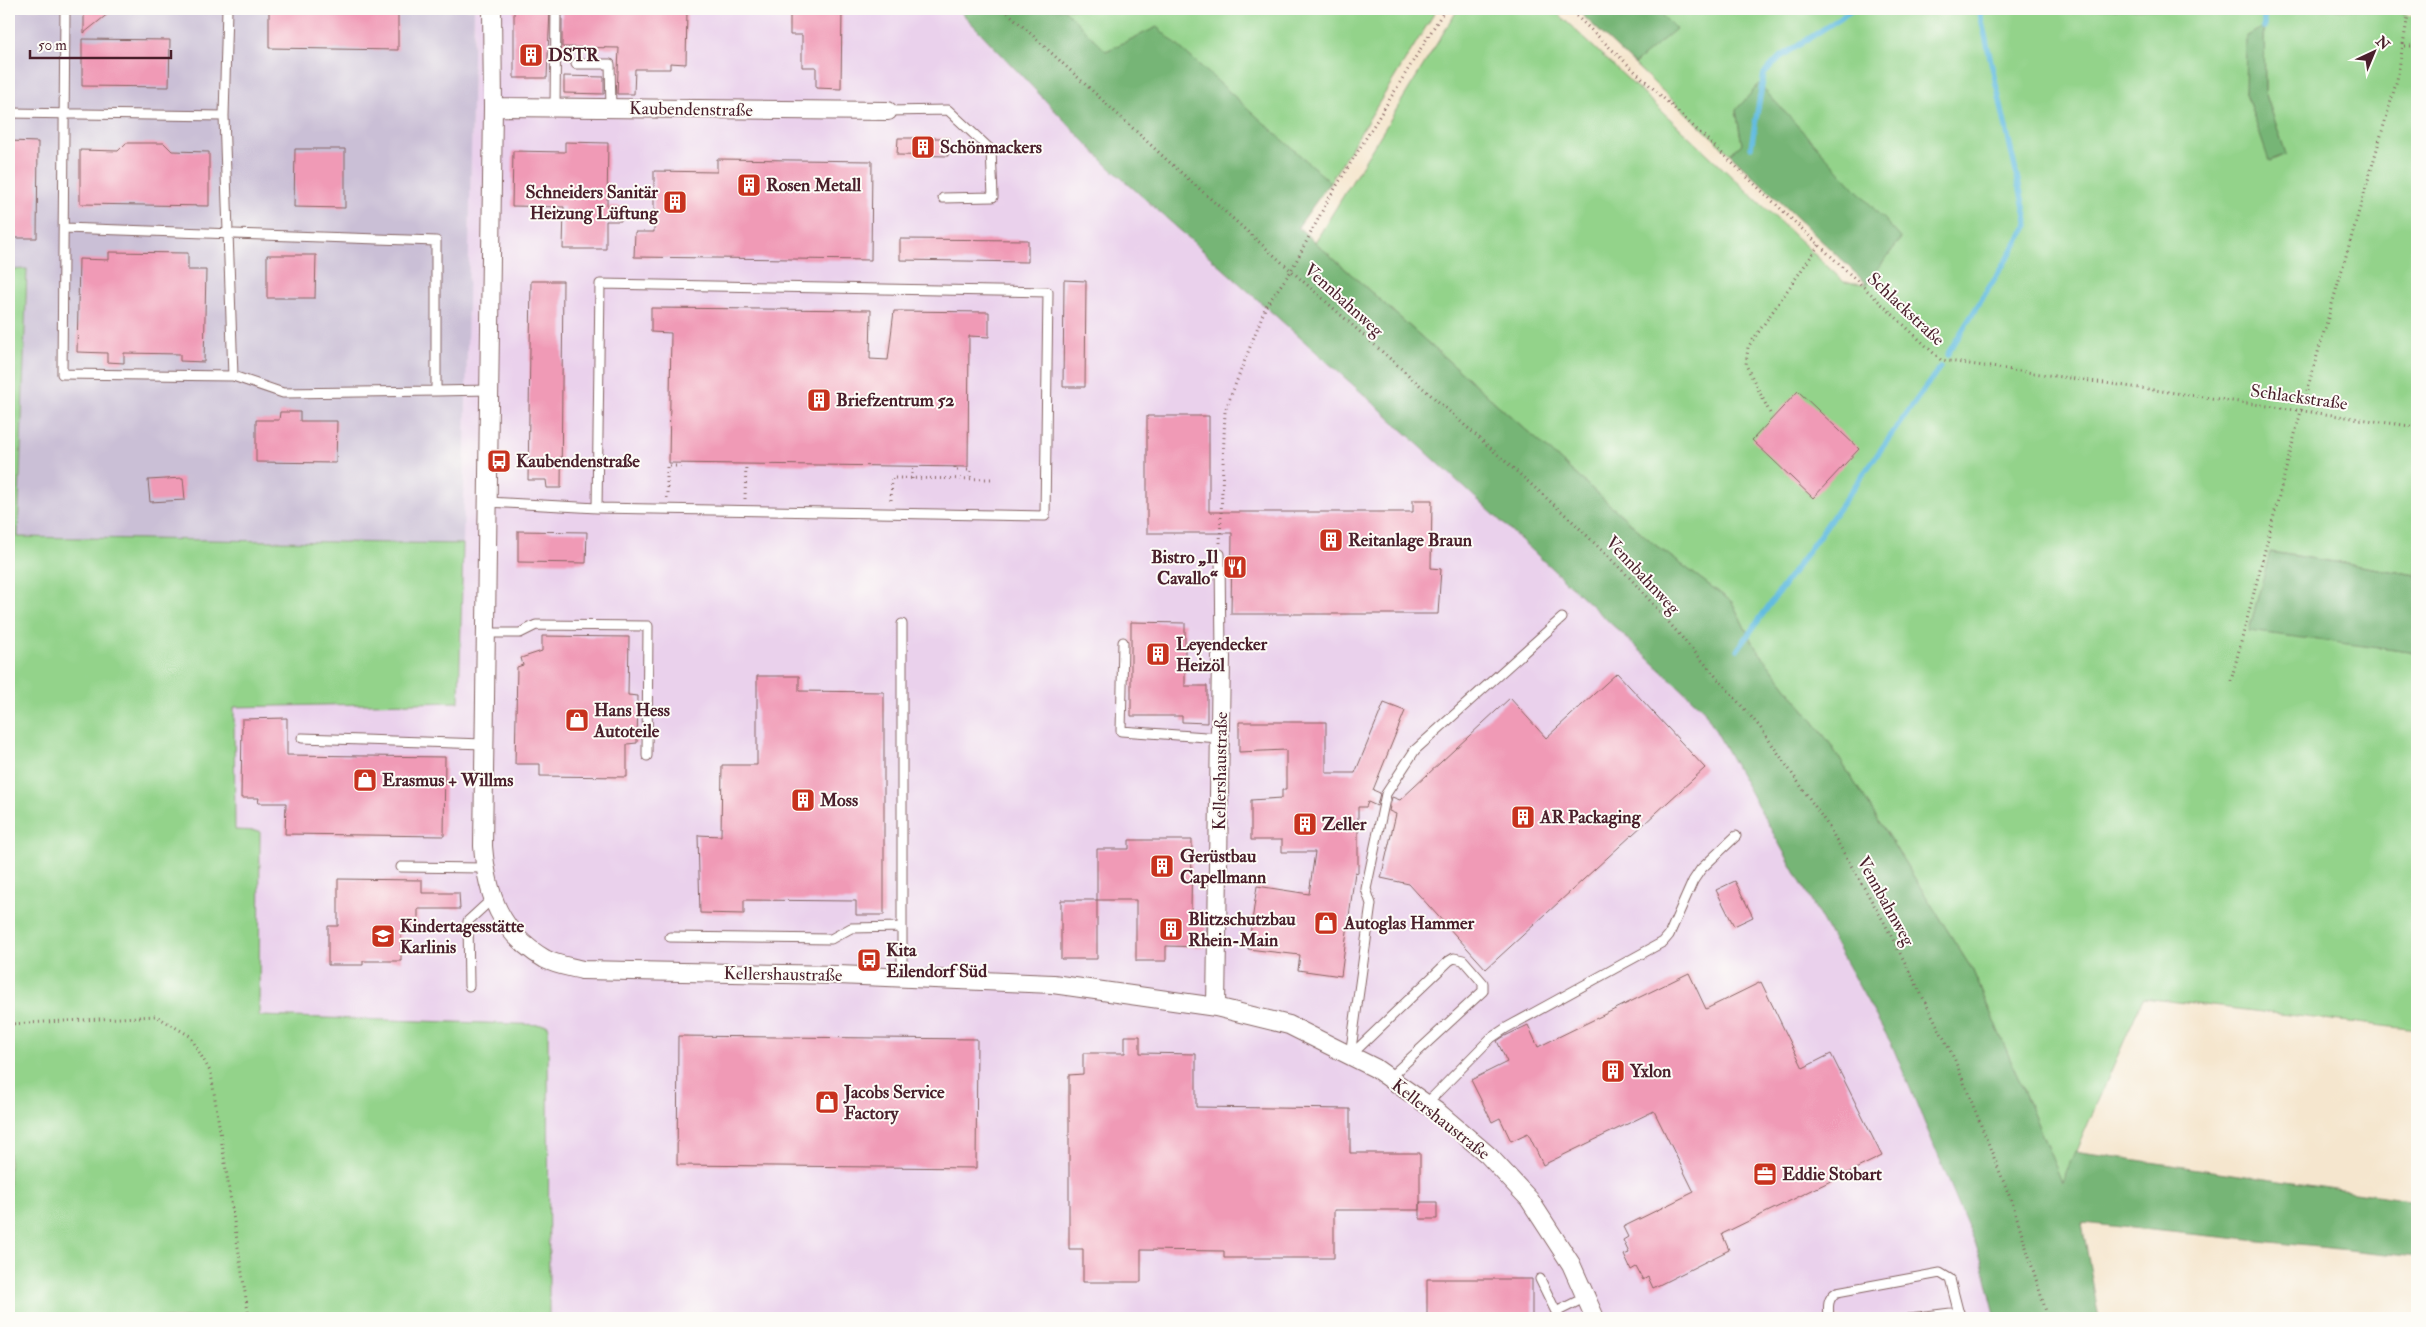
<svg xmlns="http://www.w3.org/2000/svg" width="2426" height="1327" viewBox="0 0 2426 1327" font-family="'IM FELL Double Pica',serif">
  <rect width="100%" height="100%" fill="#fdfcf7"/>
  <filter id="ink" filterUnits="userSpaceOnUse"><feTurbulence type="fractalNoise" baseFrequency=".02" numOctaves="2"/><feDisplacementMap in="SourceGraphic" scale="10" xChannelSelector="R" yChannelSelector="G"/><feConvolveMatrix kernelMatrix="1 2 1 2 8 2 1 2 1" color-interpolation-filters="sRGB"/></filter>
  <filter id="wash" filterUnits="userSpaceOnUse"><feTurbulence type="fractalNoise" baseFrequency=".0096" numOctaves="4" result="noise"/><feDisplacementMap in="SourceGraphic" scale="20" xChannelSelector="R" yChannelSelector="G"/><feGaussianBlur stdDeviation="1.12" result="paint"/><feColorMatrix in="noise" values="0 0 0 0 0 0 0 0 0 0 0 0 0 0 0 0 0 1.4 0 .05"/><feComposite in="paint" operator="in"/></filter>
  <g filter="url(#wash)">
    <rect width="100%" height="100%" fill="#f5e6ce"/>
    <!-- built -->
    <path fill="#ead1ec" d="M 474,9 L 958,9 L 1107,165 L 1380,409 L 1704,710 L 1892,1045 L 1981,1258 L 1996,1318 L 549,1318 L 548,1025 L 259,1016 L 260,831 L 235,830 L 234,707 L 459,702 Z"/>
    <!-- industrial -->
    <path fill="#cabfd6" d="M 9,9 L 474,9 L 463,544 L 18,537 L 27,270 L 9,270 Z"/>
    <!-- green -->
    <path fill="#93d38a" stroke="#6e795a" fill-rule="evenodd" d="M 1064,9 L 1437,9 L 1330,182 L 1157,28 L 1106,51 Z
      M 1458,9 L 1553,9 L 1844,282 L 1867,284 L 1901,238 L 1736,110 L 1742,144 L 1730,154 L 1634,64 L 1675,29 L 1656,9 L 2404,9 L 2403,15 L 2414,16 L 2417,28 L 2417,575 L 2271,552 L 2249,630 L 2417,653 L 2417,1030 L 2143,998 L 2062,1183 L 1973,971 L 1829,742 L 1753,644 L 1732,602 L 1654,544 L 1315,242 ZM 2264,27 L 2265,92 L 2286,154 L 2270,161 L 2245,91 Z
      M 27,269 L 18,537 L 463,544 L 459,702 L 234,707 L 235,830 L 260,831 L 259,1016 L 548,1025 L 549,1318 L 9,1318 L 9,270 Z"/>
    <!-- forest -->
    <path fill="#76b576" stroke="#606a50" d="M 958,9 L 1064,9 L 1106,51 L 1157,27 L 1330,182 L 1298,227 L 1654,544 L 1732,602 L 1753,644 L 1829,742 L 1973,971 L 2062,1182 L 2075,1151 L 2417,1201 L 2417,1257 L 2082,1223 L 2099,1318 L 1996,1318 L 1981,1258 L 1892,1045 L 1704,710 L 1380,409 L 1107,165 Z
      M 1576,9 L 1656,9 L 1676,29 L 1634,64 Z
      M 2264,27 L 2265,92 L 2286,154 L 2269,161 L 2245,91 L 2246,36 Z
      M 1759,84 L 1901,238 L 1867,284 L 1730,154 L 1742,144 L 1736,110 Z
      M 2270,552 L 2417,575 L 2417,653 L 2249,631 Z"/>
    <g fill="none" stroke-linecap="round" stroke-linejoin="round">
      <!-- stream -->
      <path stroke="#62bce0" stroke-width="5.5" d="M 2264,9 L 2264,27
        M 1751,147 L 1764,74 L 1779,58 L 1854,9
        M 1947,355 L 2028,225 L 1979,9
        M 1738,649 L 1940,367"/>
    </g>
    <g id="blocks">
      <!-- building -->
      <path fill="#f09ab6" d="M 84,9 L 114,9 L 84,33 Z
        M 269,9 L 398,9 L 398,50 L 269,48 Z
        M 514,9 L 550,9 L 547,78 L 514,78 Z
        M 562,9 L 687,9 L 686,64 L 670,63 L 670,69 L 635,69 L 634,94 L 617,94 L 619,48 L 562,47 Z
        M 842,9 L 841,89 L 816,88 L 816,67 L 802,67 L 802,35 L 790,35 L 790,10 Z
        M 82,39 L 170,40 L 169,87 L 82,86 Z
        M 564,76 L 604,77 L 604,94 L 564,93 Z
        M 898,138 L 949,138 L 948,156 L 897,155 Z
        M 9,141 L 38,142 L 37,238 L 9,238 Z
        M 565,142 L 608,143 L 607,206 L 621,206 L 621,221 L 606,221 L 606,249 L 563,249 L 564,207 L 512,206 L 513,151 L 565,152 Z
        M 126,143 L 164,143 L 172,151 L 209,152 L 209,206 L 80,204 L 80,150 L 118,151 Z
        M 295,149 L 345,149 L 345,208 L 294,207 Z
        M 717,159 L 872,161 L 871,260 L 634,257 L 635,232 L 654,232 L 654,171 L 717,172 Z
        M 900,239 L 1028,240 L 1028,262 L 900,260 Z
        M 109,252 L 188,253 L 188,270 L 206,270 L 204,362 L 180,361 L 180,354 L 124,353 L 124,363 L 107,362 L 107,353 L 77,352 L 79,259 L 109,260 Z
        M 267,255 L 316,255 L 315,298 L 267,298 Z
        M 1064,280 L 1086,281 L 1085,387 L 1063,387 Z
        M 531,281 L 563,281 L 561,488 L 547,488 L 546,480 L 528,480 Z
        M 651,308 L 871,310 L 870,359 L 888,360 L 894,311 L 989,312 L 989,337 L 969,336 L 968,467 L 669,463 L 671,333 L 651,332 Z
        M 1798,391 L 1859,449 L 1813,498 L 1752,440 Z
        M 280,412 L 300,412 L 300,421 L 337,421 L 336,463 L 256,462 L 256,420 L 279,420 Z
        M 1147,416 L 1209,416 L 1209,512 L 1413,512 L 1413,500 L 1432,500 L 1431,568 L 1441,569 L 1438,614 L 1231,614 L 1232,533 L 1147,533 Z
        M 183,478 L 185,500 L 150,502 L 148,480 Z
        M 518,531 L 587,532 L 586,563 L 518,562 Z
        M 1131,622 L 1185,623 L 1185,686 L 1207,686 L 1207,723 L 1182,722 L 1182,716 L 1131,716 Z
        M 542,636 L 629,637 L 628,695 L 638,696 L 637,743 L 627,744 L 627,777 L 540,776 L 540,764 L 515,764 L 517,667 L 523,665 L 521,658 L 542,651 Z
        M 1617,673 L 1705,768 L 1486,969 L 1409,884 L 1381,878 L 1396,814 L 1389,811 L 1392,797 L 1400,800 L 1510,698 L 1546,738 Z
        M 757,676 L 799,676 L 799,691 L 884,692 L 884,915 L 856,915 L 856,901 L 744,900 L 744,914 L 700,913 L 698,835 L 721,836 L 722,765 L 757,765 Z
        M 1384,703 L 1405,711 L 1373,790 L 1380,793 L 1377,806 L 1368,802 L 1366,807 L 1358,807 L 1358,873 L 1355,872 L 1341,976 L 1298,970 L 1300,955 L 1248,949 L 1257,886 L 1309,894 L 1315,852 L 1282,852 L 1282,840 L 1251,840 L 1251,800 L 1282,798 L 1282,790 L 1286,790 L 1286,750 L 1239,752 L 1239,722 L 1326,722 L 1326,773 L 1355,773 Z
        M 287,718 L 287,755 L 445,757 L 444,836 L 285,834 L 286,803 L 258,803 L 259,798 L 241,798 L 242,719 Z
        M 1129,840 L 1192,840 L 1191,911 L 1206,911 L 1206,947 L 1166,946 L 1166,961 L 1136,961 L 1136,900 L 1097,900 L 1097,849 L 1129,849 Z
        M 338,879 L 422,880 L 422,893 L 459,893 L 460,909 L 418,909 L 418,926 L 412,926 L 412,932 L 401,932 L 401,961 L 363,961 L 363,965 L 328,965 L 328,926 L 338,926 Z
        M 1735,881 L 1753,917 L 1734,926 L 1716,890 Z
        M 1061,900 L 1097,900 L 1097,959 L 1061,959 Z
        M 1689,973 L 1706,1009 L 1761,982 L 1803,1068 L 1831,1054 L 1882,1156 L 1722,1234 L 1729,1250 L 1653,1288 L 1648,1277 L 1643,1280 L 1636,1267 L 1631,1270 L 1624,1255 L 1629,1253 L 1623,1240 L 1628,1237 L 1623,1227 L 1694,1192 L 1654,1111 L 1543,1165 L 1528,1133 L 1511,1141 L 1500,1118 L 1492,1122 L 1471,1080 L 1507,1062 L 1497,1041 L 1503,1037 L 1528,1025 L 1538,1047 Z
        M 678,1036 L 977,1039 L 976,1168 L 677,1165 Z
        M 1125,1036 L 1140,1036 L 1140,1053 L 1196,1054 L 1196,1107 L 1350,1109 L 1350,1153 L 1420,1153 L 1420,1210 L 1334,1210 L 1334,1258 L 1224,1258 L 1224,1251 L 1141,1250 L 1141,1282 L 1083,1282 L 1083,1249 L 1069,1249 L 1069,1075 L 1083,1074 L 1083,1053 L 1125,1053 Z
        M 1420,1202 L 1437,1202 L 1437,1219 L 1420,1219 Z
        M 1427,1279 L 1532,1279 L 1532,1318 L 1427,1318 Z"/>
    </g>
  </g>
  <g filter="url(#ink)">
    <use href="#blocks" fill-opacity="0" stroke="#866564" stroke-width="1"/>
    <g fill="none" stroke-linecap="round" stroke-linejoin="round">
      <!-- service casing -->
      <g stroke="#866564" stroke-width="11">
        <path id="service" d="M 227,9 L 224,116 L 233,376
          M 576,64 L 610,64 L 611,108
          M 555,108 L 556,9
          M 888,111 L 948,110 L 991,150 L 993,197 L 943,198
          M 9,113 L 224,116
          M 64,228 L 436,241 L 436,391 L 283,393 L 233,376 L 62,374 L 65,9
          M 436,391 L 489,390
          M 487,502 L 597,508 L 1045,516 L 1048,292 L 600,284 L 597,508
          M 1220,554 L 1221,656
          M 902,624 L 902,978
          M 485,633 L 520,633 L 536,625 L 648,626 L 647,756
          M 1123,642 L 1121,731 L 1220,738
          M 302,738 L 484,744
          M 401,867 L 485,868
          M 670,937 L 831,939 L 851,928 L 902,927
          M 469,986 L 468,921 L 493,898
          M 1350,1056 L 1371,904 L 1366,889 L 1386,794 L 1415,750 L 1562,618
          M 1350,1056 L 1449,961 L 1454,958 L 1463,960 L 1483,983 L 1483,991 L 1389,1078
          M 1426,1104 L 1491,1038 L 1506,1028 L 1663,942 L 1669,935 L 1693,881 L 1701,869 L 1736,836
          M 1540,1279 L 1559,1318
          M 1556,1312 L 1586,1297
          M 1829,1318 C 1828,1307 1827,1298 1837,1292 L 1940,1273 L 1950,1279 L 1960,1318
          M 1910,1318 L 1959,1312"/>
      </g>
      <!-- minor casing -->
      <g stroke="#866564" stroke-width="20">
        <path id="minor" d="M 492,9 L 493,107 L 483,846 C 487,895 500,933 545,959 C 556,965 571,967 582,970 L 838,975 L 1053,984 L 1216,1007 L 1289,1025 L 1375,1068 L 1439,1113 L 1488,1155 L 1529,1199 L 1571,1264 L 1595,1318
          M 493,107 L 888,111
          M 1216,1007 L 1221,656"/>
      </g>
      <!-- path -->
      <path stroke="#866564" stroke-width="3" stroke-dasharray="1 4" stroke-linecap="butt" d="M 1004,9 L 1167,160 L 1570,519 L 1631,579 L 1760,727 L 1827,824 L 1884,922 L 1954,1058 L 2013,1205 L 2048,1318
        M 1569,9 L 1941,360 L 2417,427
        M 2405,46 L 2417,46
        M 1770,413 L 1746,365 L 1748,347 L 1819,245
        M 955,467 L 955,470 L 971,470 L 970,479
        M 912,479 L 912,467
        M 667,498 L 667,466 L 682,466 L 682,464
        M 745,499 L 746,464
        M 891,500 L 892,478 L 994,479
        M 1220,543 L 1225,411 L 1266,306 L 1291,271 L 1328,200 L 1445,9
        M 2231,681 L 2301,411 L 2397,80 L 2409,9
        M 9,1024 L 156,1016 L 190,1036 L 211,1073 L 249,1318"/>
      <!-- service -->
      <use href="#service" stroke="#fff" stroke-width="9"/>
      <!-- minor -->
      <use href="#minor" stroke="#fff" stroke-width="18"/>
    </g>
  </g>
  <!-- icons -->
  <defs>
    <g id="building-square" transform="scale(1.25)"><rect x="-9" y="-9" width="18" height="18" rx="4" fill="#c8321e" stroke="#fdfcf7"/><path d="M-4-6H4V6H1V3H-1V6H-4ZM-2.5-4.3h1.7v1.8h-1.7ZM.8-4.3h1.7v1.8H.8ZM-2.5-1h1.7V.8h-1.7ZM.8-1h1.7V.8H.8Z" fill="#fff"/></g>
    <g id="bus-square" transform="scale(1.25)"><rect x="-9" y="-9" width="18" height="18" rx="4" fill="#c8321e" stroke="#fdfcf7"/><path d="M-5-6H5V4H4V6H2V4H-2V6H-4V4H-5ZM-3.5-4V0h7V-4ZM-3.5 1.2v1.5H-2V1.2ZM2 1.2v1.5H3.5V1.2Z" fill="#fff"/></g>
    <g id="restaurant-square" transform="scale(1.25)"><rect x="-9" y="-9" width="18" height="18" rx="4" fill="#c8321e" stroke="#fdfcf7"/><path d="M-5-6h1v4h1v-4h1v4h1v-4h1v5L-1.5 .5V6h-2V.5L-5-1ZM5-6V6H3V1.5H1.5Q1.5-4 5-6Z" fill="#fff"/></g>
    <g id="shop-square" transform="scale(1.25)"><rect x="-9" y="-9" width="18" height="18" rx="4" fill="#c8321e" stroke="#fdfcf7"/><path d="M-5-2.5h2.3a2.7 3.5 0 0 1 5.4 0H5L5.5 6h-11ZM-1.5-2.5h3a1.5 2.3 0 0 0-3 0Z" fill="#fff"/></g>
    <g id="school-square" transform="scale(1.25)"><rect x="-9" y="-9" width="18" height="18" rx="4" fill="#c8321e" stroke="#fdfcf7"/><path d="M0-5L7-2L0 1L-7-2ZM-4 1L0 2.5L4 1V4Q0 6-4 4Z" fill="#fff"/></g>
    <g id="office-square" transform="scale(1.25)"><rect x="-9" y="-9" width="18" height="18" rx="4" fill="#c8321e" stroke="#fdfcf7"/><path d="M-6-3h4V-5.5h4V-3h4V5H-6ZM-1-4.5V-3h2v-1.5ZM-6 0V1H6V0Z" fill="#fff"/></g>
  </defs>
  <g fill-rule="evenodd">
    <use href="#building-square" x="531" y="55"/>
    <use href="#building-square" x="923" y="147"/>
    <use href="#building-square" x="749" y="185"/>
    <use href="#building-square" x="675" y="202"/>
    <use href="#building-square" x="819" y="400"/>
    <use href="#bus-square" x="499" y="461"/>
    <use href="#building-square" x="1331" y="540"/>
    <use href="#restaurant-square" x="1235" y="567"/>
    <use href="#building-square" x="1158" y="654"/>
    <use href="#shop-square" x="577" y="720"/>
    <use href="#shop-square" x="365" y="780"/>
    <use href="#building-square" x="803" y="800"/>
    <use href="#building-square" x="1523" y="817"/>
    <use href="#building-square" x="1305" y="824"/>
    <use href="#building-square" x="1162" y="866"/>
    <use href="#shop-square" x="1326" y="923"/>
    <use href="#building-square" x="1171" y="929"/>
    <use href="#school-square" x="383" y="936"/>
    <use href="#bus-square" x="869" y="960"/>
    <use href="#building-square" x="1613" y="1071"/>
    <use href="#shop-square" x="827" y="1102"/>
    <use href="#office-square" x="1765" y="1174"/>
  </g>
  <g text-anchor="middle" stroke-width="4" stroke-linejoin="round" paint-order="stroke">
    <!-- poi labels -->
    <g font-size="18" font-weight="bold" fill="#4a1f2b" stroke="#fdfcf7" text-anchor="start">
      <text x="548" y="61">DSTR</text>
      <text x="940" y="153">Schönmackers</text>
      <text x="766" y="191">Rosen Metall</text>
      <text x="658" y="198" text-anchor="end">Schneiders Sanitär<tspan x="658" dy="21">Heizung Lüftung</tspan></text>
      <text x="836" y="406">Briefzentrum 52</text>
      <text x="516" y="467">Kaubendenstraße</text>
      <text x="1348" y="546">Reitanlage Braun</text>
      <text x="1218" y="563" text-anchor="end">Bistro „Il<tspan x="1218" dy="21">Cavallo“</tspan></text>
      <text x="1176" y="650">Leyendecker<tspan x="1176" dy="21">Heizöl</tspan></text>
      <text x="594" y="716">Hans Hess<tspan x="594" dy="21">Autoteile</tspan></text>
      <text x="382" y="786">Erasmus + Willms</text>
      <text x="820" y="806">Moss</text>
      <text x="1540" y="823">AR Packaging</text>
      <text x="1322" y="830">Zeller</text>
      <text x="1180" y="862">Gerüstbau<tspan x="1180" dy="21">Capellmann</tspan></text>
      <text x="1188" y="925">Blitzschutzbau<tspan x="1188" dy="21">Rhein-Main</tspan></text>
      <text x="1344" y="929">Autoglas Hammer</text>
      <text x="400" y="932">Kindertagesstätte<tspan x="400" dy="21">Karlinis</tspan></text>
      <text x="886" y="956">Kita<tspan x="886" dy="21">Eilendorf Süd</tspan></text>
      <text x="1630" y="1077">Yxlon</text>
      <text x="844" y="1098">Jacobs Service<tspan x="844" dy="21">Factory</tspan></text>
      <text x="1782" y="1180">Eddie Stobart</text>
    </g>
    <!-- street labels -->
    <g font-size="18" fill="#4a1f2b" stroke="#fdfcf7">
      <text transform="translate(691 109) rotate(1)" y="6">Kaubendenstraße</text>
      <text transform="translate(1344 300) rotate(42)" y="6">Vennbahnweg</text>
      <text transform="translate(1906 309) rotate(43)" y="6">Schlackstraße</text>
      <text transform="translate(2299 397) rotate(8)" y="6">Schlackstraße</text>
      <text transform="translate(1643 575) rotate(47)" y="6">Vennbahnweg</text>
      <text transform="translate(1220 771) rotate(-89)" y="6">Kellershaustraße</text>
      <text transform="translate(1886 901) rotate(61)" y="6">Vennbahnweg</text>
      <text transform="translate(783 974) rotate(1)" y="6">Kellershaustraße</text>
      <text transform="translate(1441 1119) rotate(38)" y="6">Kellershaustraße</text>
    </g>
  </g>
  <!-- margin -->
  <rect width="2426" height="1327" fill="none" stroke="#fdfcf7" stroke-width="30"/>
  <!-- north arrow -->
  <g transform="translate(2374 52) rotate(44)" stroke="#fdfcf7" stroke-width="4" paint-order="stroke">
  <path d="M0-4L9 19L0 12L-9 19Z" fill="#4a1f2b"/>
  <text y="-8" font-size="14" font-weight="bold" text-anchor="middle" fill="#4a1f2b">N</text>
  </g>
  <!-- scale -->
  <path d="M30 50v8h141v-8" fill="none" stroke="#4a1f2b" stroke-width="2.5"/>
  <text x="38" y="50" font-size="15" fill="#4a1f2b" stroke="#fdfcf7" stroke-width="4" paint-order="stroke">50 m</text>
</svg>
